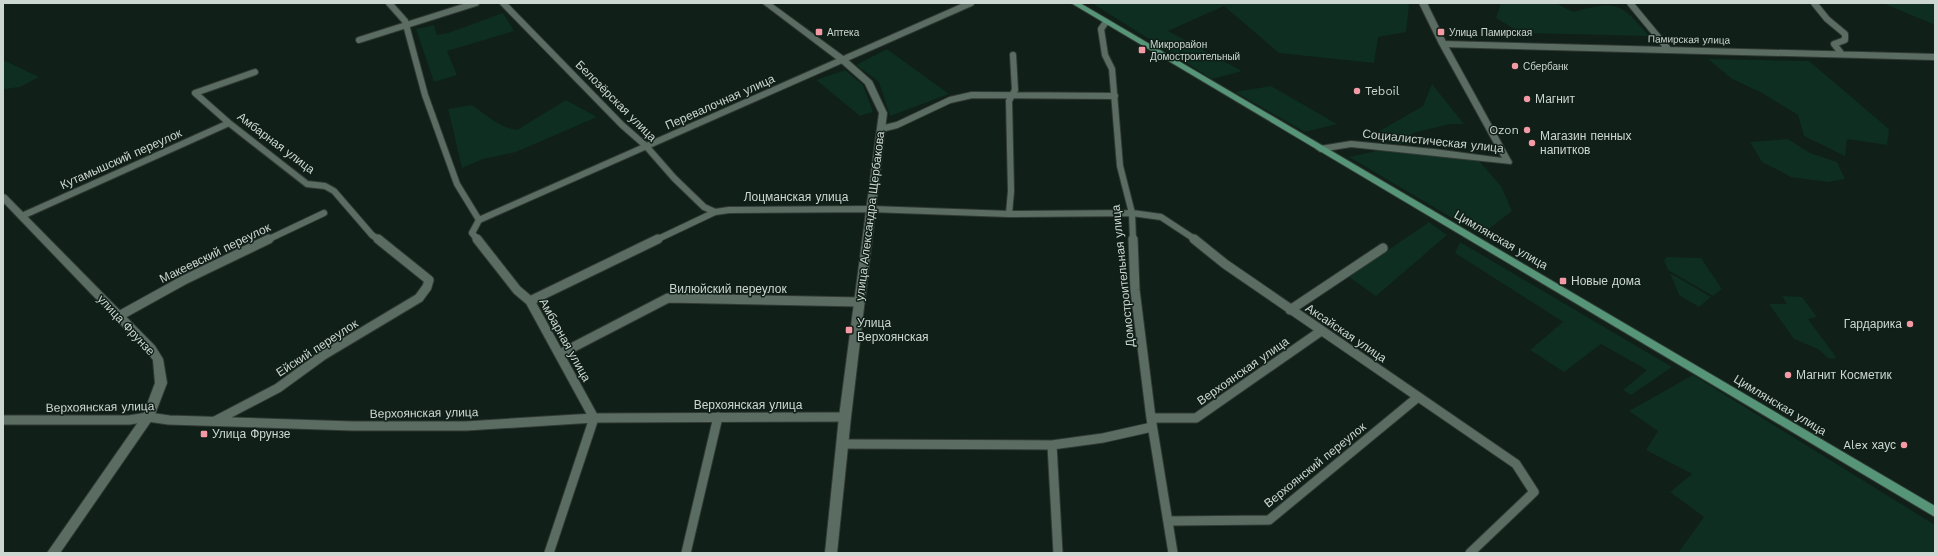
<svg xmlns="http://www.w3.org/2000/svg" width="1938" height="556" viewBox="0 0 1938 556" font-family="'Work Sans',sans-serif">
  <rect width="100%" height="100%" fill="#101f18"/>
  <!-- green -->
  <path fill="#0d2e20" d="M 1092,3 L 1407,3 L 1409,5 L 1406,32 L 1378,37 L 1374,63 L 1279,53 L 1224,6 L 1168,31 L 1242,71 L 1212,79 Z
    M 1501,3 L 1556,3 L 1573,12 C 1617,0 1621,3 1649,36 L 1521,33 L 1496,18 Z
    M 1935,3 L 1935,25 L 1885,4 L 1885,3 Z
    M 503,13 L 514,31 L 447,51 L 457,75 L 434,82 L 416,29 L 434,25 L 437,35 L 448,33 Z
    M 887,49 L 949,94 L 890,116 L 879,82 L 856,65 Z
    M 1708,59 L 1809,61 L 1889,129 L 1887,145 L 1847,139 L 1845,156 L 1804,136 L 1798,115 L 1762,93 L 1732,79 Z
    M 3,60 L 39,77 L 20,87 L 4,89 Z
    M 845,70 L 863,85 L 873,112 L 860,116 L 816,80 Z
    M 1432,84 L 1464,124 L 1450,124 L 1413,133 L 1401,144 L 1376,140 L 1376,133 L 1423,106 Z
    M 1271,86 L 1337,124 L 1305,132 L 1235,92 Z
    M 566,100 L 597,117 L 516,152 L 483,159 L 462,168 L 448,109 L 472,105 C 485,114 500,128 517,130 Z
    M 1788,139 L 1810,153 L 1837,162 L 1845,179 L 1828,182 L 1791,177 L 1762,162 L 1750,142 Z
    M 1381,150 L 1479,161 L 1501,186 L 1512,211 L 1481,235 L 1349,157 Z
    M 1429,222 L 1447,235 L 1376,296 L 1349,277 Z
    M 1460,242 L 1672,367 L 1631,395 L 1623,390 L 1647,370 L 1601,344 L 1564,372 L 1530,350 L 1563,322 L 1455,253 Z
    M 1667,257 L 1701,258 L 1722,289 L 1713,296 L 1668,270 L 1664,260 Z
    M 1670,273 L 1711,297 L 1699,307 L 1679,295 Z
    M 1782,296 L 1802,297 L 1817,317 L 1808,319 L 1836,357 L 1834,359 L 1828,358 L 1818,349 L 1794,339 L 1769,304 L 1787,304 Z
    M 1693,375 L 1935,525 L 1935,553 L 1678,553 L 1704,517 L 1670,492 L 1692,474 L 1646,450 L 1658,431 L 1629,411 Z"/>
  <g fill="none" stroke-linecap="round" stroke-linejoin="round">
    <!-- minor-far1 casing -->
    <g stroke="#313a35" stroke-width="8">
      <path id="minor-far1" d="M 389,3 L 405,21 L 425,95 L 457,184 L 479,220
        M 503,3 L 622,125 L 646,146 L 674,178 L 704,207 L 715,212
        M 1630,3 L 1668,49
        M 1814,3 L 1827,19 L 1845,34 L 1845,40 L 1834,44 L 1841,53
        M 1106,22 L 1101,29 L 1105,55 L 1112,69 L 1120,166 L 1132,213 L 1133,240
        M 359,40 L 476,3
        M 1443,44 L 1935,57
        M 255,72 L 195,93 L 229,123 L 307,184 L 325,186 L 334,191 L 372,235 L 379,240
        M 881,129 L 897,125 L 950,100 L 972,95 L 1115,96
        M 1009,214 L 1011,191 L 1009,101 L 1015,90 L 1013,55
        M 22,216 L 229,123
        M 479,220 L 971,3
        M 267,240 L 324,213
        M 478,240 L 472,233 L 479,220
        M 656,240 L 715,212 L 729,210 L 871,209 L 1009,214 L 1132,213 L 1161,217 L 1196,240"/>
    </g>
    <!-- minor casing -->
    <g stroke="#313a35" stroke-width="11">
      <path id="minor" d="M 477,239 L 517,290 L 530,301 L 594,418 L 549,553
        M 1133,239 L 1135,290 L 1151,418 L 1173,553
        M 1194,239 L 1225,264 L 1516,464 L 1534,492 L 1470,553
        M 530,301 L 658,239
        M 1290,310 L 1383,248
        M 119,316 L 184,280 L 269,239
        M 560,354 L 668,298 L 860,302
        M 1151,418 L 1196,418 L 1321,331
        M 3,420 L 129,420 L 148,417 L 169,420 L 353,426 L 466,426 L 594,418 L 845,417
        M 215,421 L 278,388 L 322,356 L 419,298 L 427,287 L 429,280 L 378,239
        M 843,444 L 1052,445 L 1103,438 L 1152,427
        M 1052,445 L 1058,553
        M 1169,521 L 1269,520 L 1418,397
        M 686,553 L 718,417"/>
    </g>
    <!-- tertiary casing -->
    <g stroke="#313a35" stroke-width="2">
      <path id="tertiary" d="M 762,3 L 771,3 L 846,58 L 872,81 L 887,113 L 851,417 L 837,553 L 825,553 L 839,417 L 879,113 L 865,84 L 840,62 Z
        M 1419,3 L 1427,3 L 1447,44 L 1512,162 L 1511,164 L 1351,147 L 1320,152 L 1316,149 L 1320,146 L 1351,141 L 1434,149 L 1502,158 L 1439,44 Z
        M 3,194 L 6,195 L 155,346 L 163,359 L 167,383 L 154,417 L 60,553 L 47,553 L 143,415 L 155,383 L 153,360 L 147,352 L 3,202 Z"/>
    </g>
    <!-- primary casing -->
    <g stroke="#313a35" stroke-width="2">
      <path id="primary" d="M 1071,3 L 1080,3 L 1935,506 L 1935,517 Z"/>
    </g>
    <!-- minor-far1 -->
    <use href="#minor-far1" stroke="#5b6d63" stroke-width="6"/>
    <!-- minor -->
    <use href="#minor" stroke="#5b6d63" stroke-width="9"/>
    <!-- tertiary -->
    <use href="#tertiary" fill="#5b6d63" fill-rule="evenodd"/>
    <!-- primary -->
    <use href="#primary" fill="#569578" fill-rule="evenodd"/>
  </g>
  <!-- markers -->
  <g fill="#f49aa5" stroke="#101f18" stroke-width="1.5">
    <rect x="815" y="28" width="8" height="8" rx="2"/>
    <rect x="1437" y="28" width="8" height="8" rx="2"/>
    <rect x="1138" y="46" width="8" height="8" rx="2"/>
    <circle cx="1515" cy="66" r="4"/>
    <circle cx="1357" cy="91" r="4"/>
    <circle cx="1527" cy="99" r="4"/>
    <circle cx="1527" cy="130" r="4"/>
    <circle cx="1532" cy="143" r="4"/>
    <rect x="1559" y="277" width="8" height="8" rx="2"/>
    <circle cx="1910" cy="324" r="4"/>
    <rect x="845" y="326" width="8" height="8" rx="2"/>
    <circle cx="1788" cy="375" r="4"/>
    <rect x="200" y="430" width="8" height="8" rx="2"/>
    <circle cx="1904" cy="445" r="4"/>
  </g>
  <g text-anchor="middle" stroke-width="3" stroke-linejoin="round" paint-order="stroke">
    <!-- far-poi labels -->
    <g font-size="10" fill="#cdd7d2" stroke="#101f18" text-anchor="start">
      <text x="827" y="36">Аптека</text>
      <text x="1449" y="36">Улица Памирская</text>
      <text x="1150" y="48">Микрорайон<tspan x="1150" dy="12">Домостроительный</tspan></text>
      <text x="1523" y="70">Сбербанк</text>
    </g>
    <!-- far-street labels -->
    <g font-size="10" fill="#cdd7d2" stroke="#101f18">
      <text transform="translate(1689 39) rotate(1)" y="4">Памирская улица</text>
    </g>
    <!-- poi labels -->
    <g font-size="12" fill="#cdd7d2" stroke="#101f18" text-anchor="start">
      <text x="1365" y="95">Teboil</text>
      <text x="1535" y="103">Магнит</text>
      <text x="1519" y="134" text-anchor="end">Ozon</text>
      <text x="1540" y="140">Магазин пенных<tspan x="1540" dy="14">напитков</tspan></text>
      <text x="1571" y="285">Новые дома</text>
      <text x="857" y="327">Улица<tspan x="857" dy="14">Верхоянская</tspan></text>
      <text x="1902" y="328" text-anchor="end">Гардарика</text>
      <text x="1796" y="379">Магнит Косметик</text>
      <text x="212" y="438">Улица Фрунзе</text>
      <text x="1896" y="449" text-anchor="end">Alex хаус</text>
    </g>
    <!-- street labels -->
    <g font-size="12" fill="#cdd7d2" stroke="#101f18">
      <text transform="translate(616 101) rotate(45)" y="4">Белозёрская улица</text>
      <text transform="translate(720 102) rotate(-24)" y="4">Перевалочная улица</text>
      <text transform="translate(1433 141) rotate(6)" y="4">Социалистическая улица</text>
      <text transform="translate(276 143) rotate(37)" y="4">Амбарная улица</text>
      <text transform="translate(121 159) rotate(-24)" y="4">Кутамышский переулок</text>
      <text x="796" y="201">Лоцманская улица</text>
      <text transform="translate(870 216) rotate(-83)" y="4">улица Александра Щербакова</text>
      <text transform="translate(1501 240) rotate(30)" y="4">Цимлянская улица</text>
      <text transform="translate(215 253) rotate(-26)" y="4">Макеевский переулок</text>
      <text transform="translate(1123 276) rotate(-96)" y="4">Домостроительная улица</text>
      <text x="728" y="293">Вилюйский переулок</text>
      <text transform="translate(126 325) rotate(47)" y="4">улица Фрунзе</text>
      <text transform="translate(1346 333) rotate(34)" y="4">Аксайская улица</text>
      <text transform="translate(565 340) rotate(61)" y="4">Амбарная улица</text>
      <text transform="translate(317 348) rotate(-33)" y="4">Ейский переулок</text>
      <text transform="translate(1243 371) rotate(-35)" y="4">Верхоянская улица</text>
      <text x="748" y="409">Верхоянская улица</text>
      <text transform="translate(1780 405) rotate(31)" y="4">Цимлянская улица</text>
      <text transform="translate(100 407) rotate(-1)" y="4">Верхоянская улица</text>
      <text transform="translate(424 413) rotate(-1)" y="4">Верхоянская улица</text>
      <text transform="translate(1315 465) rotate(-39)" y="4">Верхоянский переулок</text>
    </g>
  </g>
  <!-- border -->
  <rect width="1938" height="556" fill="none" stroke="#cdd7d2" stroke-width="8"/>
</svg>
